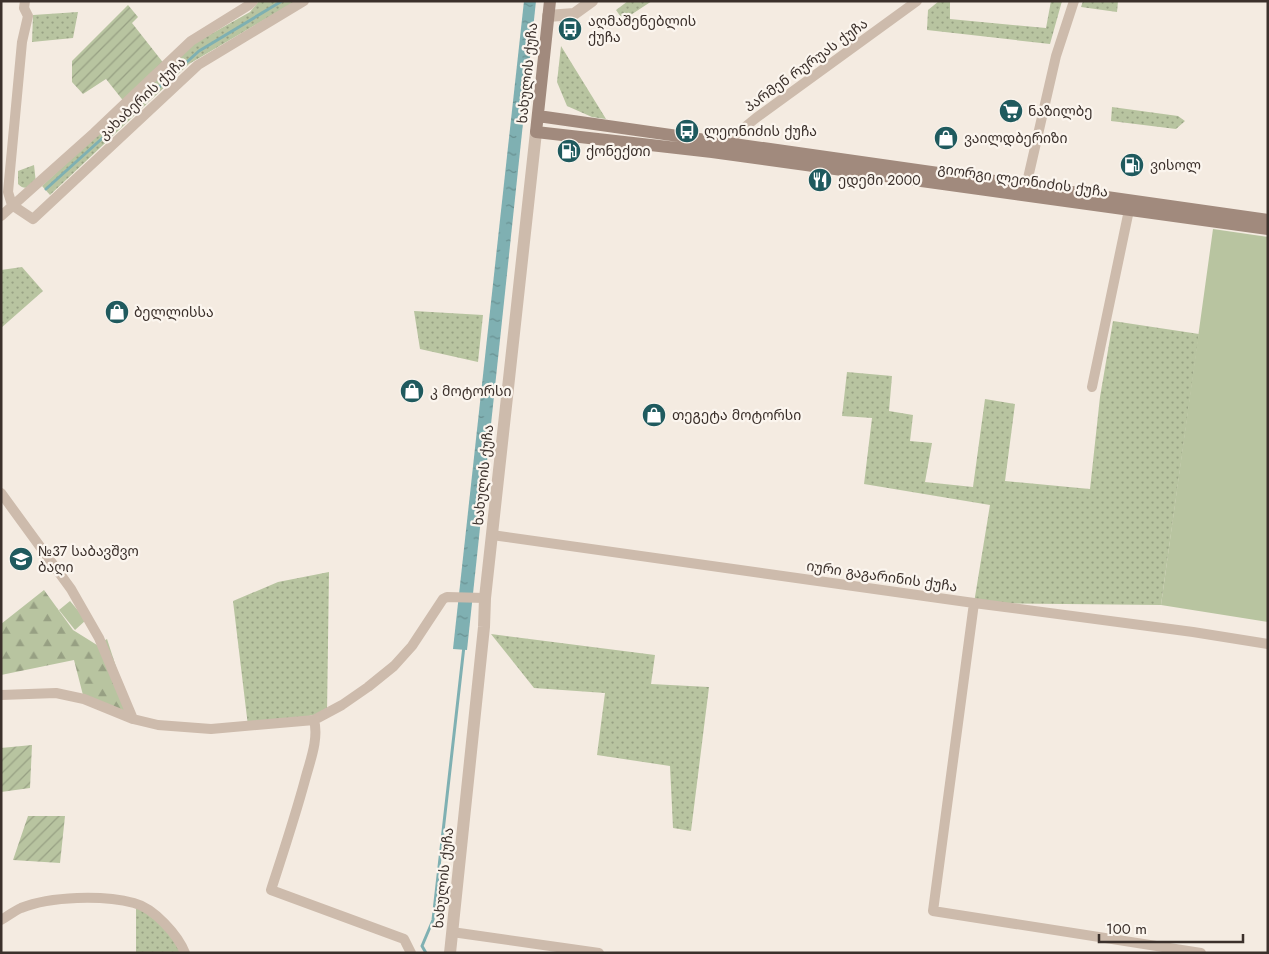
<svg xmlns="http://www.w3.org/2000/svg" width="1269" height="954" viewBox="0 0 1269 954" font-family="Jost,'Noto Sans Georgian',sans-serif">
  <defs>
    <pattern id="grass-dots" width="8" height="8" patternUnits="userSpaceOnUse" patternTransform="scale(1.25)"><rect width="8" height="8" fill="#b8c4a0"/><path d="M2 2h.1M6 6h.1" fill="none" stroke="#97a083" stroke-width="1.8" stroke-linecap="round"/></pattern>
    <pattern id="forest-firs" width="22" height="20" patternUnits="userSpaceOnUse" patternTransform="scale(1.25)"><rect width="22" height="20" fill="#b8c4a0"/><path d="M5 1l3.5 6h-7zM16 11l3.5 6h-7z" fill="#97a083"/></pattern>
    <pattern id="garden-furrows" width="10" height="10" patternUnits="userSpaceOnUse" patternTransform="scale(1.25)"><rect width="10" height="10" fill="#b8c4a0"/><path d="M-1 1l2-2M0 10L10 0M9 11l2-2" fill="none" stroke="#97a083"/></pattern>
    <pattern id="water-ripples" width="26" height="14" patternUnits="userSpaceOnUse" patternTransform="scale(1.25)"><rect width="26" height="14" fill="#7fb0b2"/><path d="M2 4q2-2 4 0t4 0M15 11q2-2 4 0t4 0" fill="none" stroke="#699091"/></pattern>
  </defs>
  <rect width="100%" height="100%" fill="#f4ebe1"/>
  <!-- grass -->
  <path fill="url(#grass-dots)" d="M 259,1 L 296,1 L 189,64 L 50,195 L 42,186 L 195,43 L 250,12 Z
    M 628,1 L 652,1 L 623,20 L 616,10 Z
    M 939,1 L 950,1 L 950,19 L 1046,28 L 1051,1 L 1062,1 L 1050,44 L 927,30 L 928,10 Z
    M 1083,1 L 1118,1 L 1117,12 L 1081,7 Z
    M 78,12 L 73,38 L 32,42 L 33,15 Z
    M 561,46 L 606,119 L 592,117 L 567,106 L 557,82 Z
    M 1112,107 L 1178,116 L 1185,121 L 1176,129 L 1111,121 Z
    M 34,165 L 36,183 C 29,187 25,191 18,184 L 18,171 Z
    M 22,267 L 43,291 L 1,328 L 1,270 Z
    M 414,311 L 483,315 L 478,362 L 420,349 Z
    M 1113,321 L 1199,334 L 1161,605 L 974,603 L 990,505 L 864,484 L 872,418 L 842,416 L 847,372 L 892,376 L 889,411 L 913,415 L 910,441 L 932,443 L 925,482 L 973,487 L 985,399 L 1015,404 L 1005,481 L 1090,489 L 1100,397 Z
    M 329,572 L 327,713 L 248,726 L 233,601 L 278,582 Z
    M 491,634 L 655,655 L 651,684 L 709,687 L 691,831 L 673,828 L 670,766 L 597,755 L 605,693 L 534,688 Z
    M 136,903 L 160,918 L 185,953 L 136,953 Z"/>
  <!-- forest -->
  <path fill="url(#forest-firs)" d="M 44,590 L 73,630 L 97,645 L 107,639 L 133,719 L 84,699 L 74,660 L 1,675 L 1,624 Z"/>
  <!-- garden -->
  <path fill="url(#garden-furrows)" d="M 128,5 L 138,17 L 132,23 L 165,65 L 125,103 L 106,79 L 83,94 L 72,82 L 72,61 Z
    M 32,745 L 30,788 L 1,792 L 1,748 Z
    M 28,816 L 65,816 L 60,863 L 13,860 Z"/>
  <!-- pitch -->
  <path fill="#b8c4a0" d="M 1213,229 L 1268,237 L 1268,622 L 1161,605 Z
    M 70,601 L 86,620 L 75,630 L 59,610 Z"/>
  <!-- water -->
  <path fill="url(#water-ripples)" d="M 524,1 L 536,1 L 467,650 L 453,649 Z"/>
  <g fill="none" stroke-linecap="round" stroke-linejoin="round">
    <!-- stream -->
    <path stroke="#7fb0b2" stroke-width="3" d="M 46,189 L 199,51 L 282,1
      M 426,953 L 422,946 L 433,920 L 464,646"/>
    <!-- minor -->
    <path stroke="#cdbbac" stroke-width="10" d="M 25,1 L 24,8 L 28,16 L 22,42 L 8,192 L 12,205 L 33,219 L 198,65 L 304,1
      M 723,145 L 756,118 L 917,1
      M 1025,191 L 1056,56 L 1074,1
      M 1,216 L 94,133 L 191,41 L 249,5 L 253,1
      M 1092,387 L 1129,210
      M 1,493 L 71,589 L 99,638 L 133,719
      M 492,535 L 974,603 L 1193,632 L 1268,644
      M 974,603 L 933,911 L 1201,953
      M 1,695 L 56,693 L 84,699 L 133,719 L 158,725 L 211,729 L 314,720 L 342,705 L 368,687 L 394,666 L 412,646 L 443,599 L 447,597 L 485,598
      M 314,720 C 319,739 310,761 305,780 C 295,817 283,853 271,890 L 404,939 L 411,953
      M 1,920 C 8,916 14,911 21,908 C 51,896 103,895 134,903 C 154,908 178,935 185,953
      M 452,932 L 599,953"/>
    <!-- tertiary -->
    <path stroke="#cdbbac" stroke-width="12" d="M 548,16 L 574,14 L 592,1
      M 450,953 L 484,627 L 485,598 L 536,132"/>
    <!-- secondary -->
    <path stroke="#a18a7d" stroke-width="12" d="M 550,1 L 536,132 L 712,152 L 1268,229
      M 538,116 L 1268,220"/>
  </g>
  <!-- icons -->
  <defs>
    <g id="bus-disc" transform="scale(1.25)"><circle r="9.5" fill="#1f5a5e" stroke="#fbf5ee"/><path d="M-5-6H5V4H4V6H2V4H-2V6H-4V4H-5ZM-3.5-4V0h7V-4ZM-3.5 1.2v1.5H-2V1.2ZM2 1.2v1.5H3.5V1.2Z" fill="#fff"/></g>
    <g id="supermarket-disc" transform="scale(1.25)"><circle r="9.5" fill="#1f5a5e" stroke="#fbf5ee"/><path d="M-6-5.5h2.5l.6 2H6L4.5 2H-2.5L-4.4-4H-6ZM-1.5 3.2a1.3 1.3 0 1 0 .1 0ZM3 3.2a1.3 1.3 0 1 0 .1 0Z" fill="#fff"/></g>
    <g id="shop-disc" transform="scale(1.25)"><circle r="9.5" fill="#1f5a5e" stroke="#fbf5ee"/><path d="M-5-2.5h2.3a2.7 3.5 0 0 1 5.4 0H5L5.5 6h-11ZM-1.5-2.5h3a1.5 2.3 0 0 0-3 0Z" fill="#fff"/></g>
    <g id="fuel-disc" transform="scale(1.25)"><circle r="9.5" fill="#1f5a5e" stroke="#fbf5ee"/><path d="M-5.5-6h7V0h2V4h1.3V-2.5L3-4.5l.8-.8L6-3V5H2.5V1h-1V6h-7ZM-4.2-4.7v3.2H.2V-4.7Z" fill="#fff"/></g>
    <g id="restaurant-disc" transform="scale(1.25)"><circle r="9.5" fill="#1f5a5e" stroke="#fbf5ee"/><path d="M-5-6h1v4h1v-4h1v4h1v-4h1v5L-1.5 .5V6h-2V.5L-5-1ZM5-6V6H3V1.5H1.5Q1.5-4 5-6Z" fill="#fff"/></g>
    <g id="school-disc" transform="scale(1.25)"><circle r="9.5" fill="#1f5a5e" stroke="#fbf5ee"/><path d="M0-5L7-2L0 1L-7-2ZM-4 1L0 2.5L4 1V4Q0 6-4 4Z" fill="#fff"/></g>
  </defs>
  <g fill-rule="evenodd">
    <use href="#bus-disc" x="570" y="29"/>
    <use href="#supermarket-disc" x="1011" y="111"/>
    <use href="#bus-disc" x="687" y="131"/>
    <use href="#shop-disc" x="946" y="138"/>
    <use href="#fuel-disc" x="569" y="151"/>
    <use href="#fuel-disc" x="1132" y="165"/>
    <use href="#restaurant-disc" x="820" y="180"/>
    <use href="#shop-disc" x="117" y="312"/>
    <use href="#shop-disc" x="412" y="391"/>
    <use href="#shop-disc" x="654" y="415"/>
    <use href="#school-disc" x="21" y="559"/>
  </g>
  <g text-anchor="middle" stroke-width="4.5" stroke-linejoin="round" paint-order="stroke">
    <!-- poi labels -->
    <g font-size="14" fill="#3b302b" stroke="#fbf5ee" text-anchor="start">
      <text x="588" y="26">აღმაშენებლის<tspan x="588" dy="16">ქუჩა</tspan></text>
      <text x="1028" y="116">ნაზილბე</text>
      <text x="704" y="136">ლეონიძის ქუჩა</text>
      <text x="964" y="143">ვაილდბერიზი</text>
      <text x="586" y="156">ქონექთი</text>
      <text x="1150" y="170">ვისოლ</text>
      <text x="838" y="185">ედემი 2000</text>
      <text x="134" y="317">ბელლისსა</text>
      <text x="430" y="396">კ მოტორსი</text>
      <text x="672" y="420">თეგეტა მოტორსი</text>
      <text x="38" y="556">№37 საბავშვო<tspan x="38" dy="16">ბაღი</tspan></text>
    </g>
    <!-- street labels -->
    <g font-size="14" fill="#3b302b" stroke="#fbf5ee">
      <text transform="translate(806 65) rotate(-36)" y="5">პარმენ რურუას ქუჩა</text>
      <text transform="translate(527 73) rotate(-84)" y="5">ხახულის ქუჩა</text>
      <text transform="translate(142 98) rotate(-43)" y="5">კახაბერის ქუჩა</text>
      <text transform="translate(1023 180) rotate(8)" y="5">გიორგი ლეონიძის ქუჩა</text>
      <text transform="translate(483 475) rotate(-84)" y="5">ხახულის ქუჩა</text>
      <text transform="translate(882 576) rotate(8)" y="5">იური გაგარინის ქუჩა</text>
      <text transform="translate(443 878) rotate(-84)" y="5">ხახულის ქუჩა</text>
    </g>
  </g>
  <!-- border -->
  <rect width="1269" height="954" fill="none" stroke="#3b302b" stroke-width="5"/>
  <!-- scale -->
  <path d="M1099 934v8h144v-8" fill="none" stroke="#3b302b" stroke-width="2.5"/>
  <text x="1106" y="934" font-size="15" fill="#3b302b" stroke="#fbf5ee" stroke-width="4" paint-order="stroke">100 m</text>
</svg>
